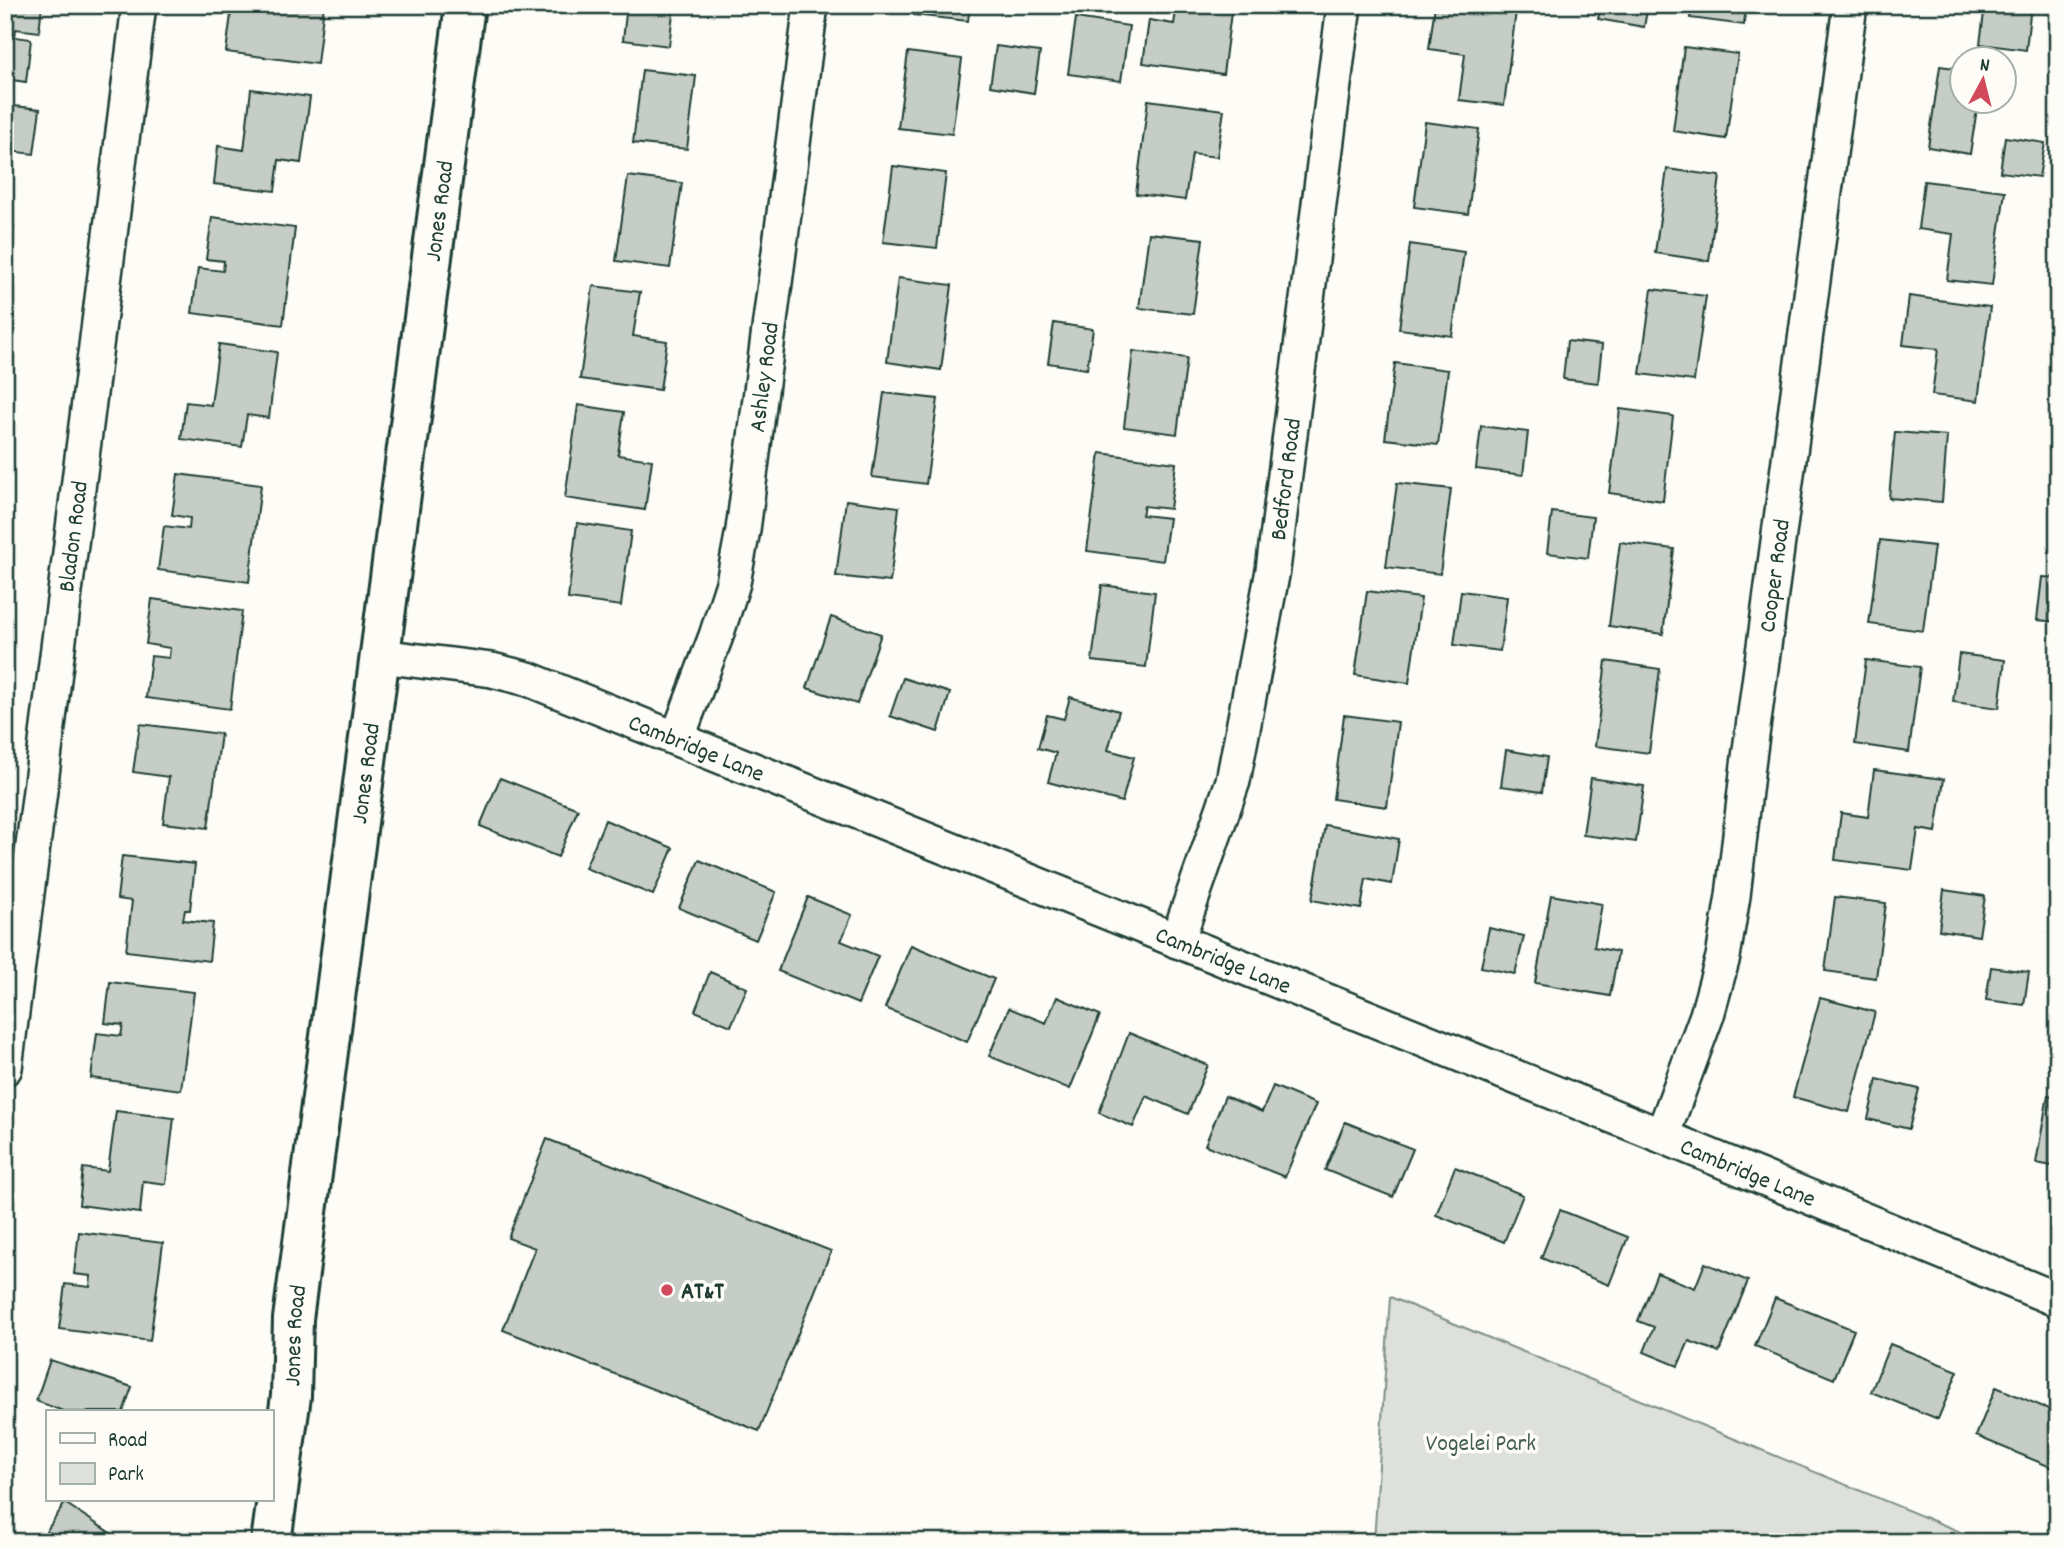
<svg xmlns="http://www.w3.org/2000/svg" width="2063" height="1547" viewBox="0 0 2063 1547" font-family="Dekko,sans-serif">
  <rect width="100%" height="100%" fill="#fdfcf7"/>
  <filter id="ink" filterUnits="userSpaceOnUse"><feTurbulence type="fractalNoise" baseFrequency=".0143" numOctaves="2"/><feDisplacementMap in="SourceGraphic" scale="14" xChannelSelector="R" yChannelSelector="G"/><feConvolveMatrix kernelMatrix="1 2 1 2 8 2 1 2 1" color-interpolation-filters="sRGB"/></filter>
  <g filter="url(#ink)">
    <!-- green -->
    <path fill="#dde0db" stroke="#7e8e88" stroke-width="2" d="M 1390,1297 L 1985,1542 L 1374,1542 Z"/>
    <!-- building -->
    <path fill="#c6cdc7" stroke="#1f3d34" stroke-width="2" d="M 5,5 L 42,5 L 39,32 L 16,29 L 15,37 L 31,39 L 26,82 L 5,79 Z
      M 257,5 L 324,5 L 317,64 L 226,52 L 232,7 L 257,10 Z
      M 627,5 L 674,5 L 669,46 L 623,40 Z
      M 915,5 L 970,5 L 968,21 L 914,15 Z
      M 1177,5 L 1232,5 L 1223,74 L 1143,63 L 1149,20 L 1174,24 Z
      M 1435,5 L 1471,5 L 1516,11 L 1504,105 L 1459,100 L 1465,54 L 1429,49 Z
      M 1601,5 L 1648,5 L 1644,27 L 1598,19 Z
      M 1692,5 L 1746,5 L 1744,25 L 1690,18 Z
      M 1985,5 L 2031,5 L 2026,50 L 1980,44 Z
      M 1076,18 L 1129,26 L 1121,81 L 1068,74 Z
      M 996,46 L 1040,52 L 1034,93 L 990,86 Z
      M 1684,47 L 1738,54 L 1726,139 L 1673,131 Z
      M 908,52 L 962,59 L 952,134 L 898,128 Z
      M 1940,66 L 1962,69 L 1962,102 L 1978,102 L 1970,154 L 1928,147 Z
      M 642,70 L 696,76 L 687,149 L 633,143 Z
      M 251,89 L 310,97 L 301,163 L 279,160 L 275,191 L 214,184 L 218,146 L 244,150 Z
      M 1148,100 L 1224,110 L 1217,157 L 1192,154 L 1185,200 L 1136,194 Z
      M 5,105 L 40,109 L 34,154 L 9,151 L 5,179 Z
      M 1425,122 L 1479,129 L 1468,214 L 1414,207 Z
      M 2005,137 L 2045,143 L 2039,177 L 2000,172 Z
      M 893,166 L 946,173 L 937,248 L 883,242 Z
      M 1667,169 L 1720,176 L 1709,261 L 1655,253 Z
      M 628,176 L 682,183 L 670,268 L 616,261 Z
      M 1924,181 L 2005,191 L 1992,285 L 1947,280 L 1953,234 L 1918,229 Z
      M 212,217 L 295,228 L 283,325 L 192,313 L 198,268 L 223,271 L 224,261 L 206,259 Z
      M 5,225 L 14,226 L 8,271 L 5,271 Z
      M 1149,233 L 1203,239 L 1193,314 L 1139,308 Z
      M 1410,244 L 1464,252 L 1452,336 L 1399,329 Z
      M 898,278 L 952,285 L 941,370 L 887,362 Z
      M 593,286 L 640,292 L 633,336 L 667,341 L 660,390 L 580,379 Z
      M 1652,289 L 1706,296 L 1694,381 L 1640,374 Z
      M 1909,296 L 1990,307 L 1978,401 L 1932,395 L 1938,349 L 1903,345 Z
      M 1054,323 L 1093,329 L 1087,369 L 1048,363 Z
      M 1567,341 L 1602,345 L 1598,383 L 1563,379 Z
      M 219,344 L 277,352 L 269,418 L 247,415 L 242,447 L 181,439 L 186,402 L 211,405 Z
      M 1133,351 L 1187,358 L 1177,434 L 1124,427 Z
      M 1395,363 L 1448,370 L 1438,445 L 1385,439 Z
      M 884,393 L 938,399 L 926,484 L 872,477 Z
      M 578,405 L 624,412 L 618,455 L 652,460 L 645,510 L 565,498 Z
      M 1620,409 L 1673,416 L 1663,501 L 1609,493 Z
      M 1481,426 L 1528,432 L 1523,475 L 1476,469 Z
      M 1895,432 L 1947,436 L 1942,502 L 1889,498 Z
      M 1100,453 L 1176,463 L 1170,509 L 1144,506 L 1142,515 L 1169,518 L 1163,561 L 1087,551 Z
      M 178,474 L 261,485 L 249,582 L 158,570 L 164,526 L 189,529 L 190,518 L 172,515 Z
      M 1397,483 L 1451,489 L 1440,574 L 1386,567 Z
      M 846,500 L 899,507 L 890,582 L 836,576 Z
      M 1552,512 L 1593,517 L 1588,558 L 1547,553 Z
      M 577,523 L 631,531 L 621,606 L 568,599 Z
      M 1880,540 L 1934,546 L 1923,631 L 1869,624 Z
      M 1620,542 L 1674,549 L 1663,634 L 1609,626 Z
      M 2042,577 L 2058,578 L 2058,622 L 2037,620 Z
      M 1102,585 L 1155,592 L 1146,667 L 1092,661 Z
      M 1367,591 L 1421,598 L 1409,683 L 1355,675 Z
      M 1461,591 L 1507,597 L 1500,651 L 1454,645 Z
      M 152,599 L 242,611 L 230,709 L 146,698 L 151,656 L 169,658 L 170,648 L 146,644 Z
      M 831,617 L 881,634 L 857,704 L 807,688 Z
      M 1959,654 L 2005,660 L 1999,708 L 1953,702 Z
      M 1866,660 L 1920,667 L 1909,752 L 1855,744 Z
      M 1606,661 L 1660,669 L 1649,753 L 1595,746 Z
      M 903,678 L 950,693 L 938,732 L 890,716 Z
      M 1070,697 L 1119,711 L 1108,750 L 1134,757 L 1122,802 L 1048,782 L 1056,753 L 1038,748 L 1047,715 L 1064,719 Z
      M 2055,697 L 2058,697 L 2058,733 L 2051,732 Z
      M 1344,715 L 1398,722 L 1387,807 L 1333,799 Z
      M 140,724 L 221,734 L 208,828 L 163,823 L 169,777 L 133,772 Z
      M 1506,750 L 1547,757 L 1542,792 L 1501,786 Z
      M 1874,770 L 1944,779 L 1936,832 L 1918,829 L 1912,870 L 1835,860 L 1841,813 L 1868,817 Z
      M 500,778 L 578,809 L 558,857 L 480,826 Z
      M 1591,778 L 1644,786 L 1636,842 L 1583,835 Z
      M 605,820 L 673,848 L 653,895 L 585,868 Z
      M 1325,825 L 1399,839 L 1392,884 L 1366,879 L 1361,909 L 1312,900 Z
      M 122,856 L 195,864 L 190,910 L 185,910 L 183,920 L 213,923 L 209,961 L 126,951 L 132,901 L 117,899 Z
      M 699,860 L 776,892 L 756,940 L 679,908 Z
      M 1944,890 L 1985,896 L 1979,936 L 1939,930 Z
      M 1551,895 L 1602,904 L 1594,947 L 1618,952 L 1610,996 L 1535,983 Z
      M 808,897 L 852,915 L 841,941 L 878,956 L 858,1004 L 778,971 Z
      M 1835,897 L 1886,903 L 1876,978 L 1825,971 Z
      M 1489,928 L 1524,936 L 1515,974 L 1481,967 Z
      M 911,945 L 994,979 L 967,1042 L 885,1008 Z
      M 1991,967 L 2029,972 L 2024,1005 L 1986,1000 Z
      M 710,972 L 747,988 L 731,1026 L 695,1011 Z
      M 110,982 L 194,992 L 181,1090 L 91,1078 L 97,1033 L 121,1036 L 123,1025 L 105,1023 Z
      M 1057,997 L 1100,1015 L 1070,1089 L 989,1056 L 1009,1008 L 1046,1023 Z
      M 1820,998 L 1875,1012 L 1849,1112 L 1793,1097 Z
      M 1129,1033 L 1208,1065 L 1188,1114 L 1146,1096 L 1133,1127 L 1099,1113 Z
      M 1877,1079 L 1919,1089 L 1909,1129 L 1868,1119 Z
      M 1273,1086 L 1316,1104 L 1285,1177 L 1205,1145 L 1225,1096 L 1262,1112 Z
      M 2048,1095 L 2058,1097 L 2058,1167 L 2036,1163 Z
      M 116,1111 L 174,1118 L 166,1184 L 143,1181 L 140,1213 L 79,1205 L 83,1168 L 108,1171 Z
      M 1345,1122 L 1413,1149 L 1393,1197 L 1325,1170 Z
      M 547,1139 L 831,1251 L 759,1431 L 503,1330 L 535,1248 L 508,1238 Z
      M 1455,1167 L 1523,1195 L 1504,1242 L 1436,1215 Z
      M 1560,1210 L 1628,1237 L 1609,1285 L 1541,1258 Z
      M 79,1232 L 163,1243 L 150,1341 L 59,1329 L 65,1284 L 90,1287 L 91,1276 L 74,1274 Z
      M 1705,1263 L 1748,1281 L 1719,1352 L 1689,1341 L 1678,1366 L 1644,1352 L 1654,1327 L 1638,1321 L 1657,1273 L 1695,1288 Z
      M 1775,1298 L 1854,1330 L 1834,1379 L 1755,1346 Z
      M 1890,1344 L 1958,1371 L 1938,1419 L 1871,1392 Z
      M 50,1360 L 132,1387 L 123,1412 L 62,1412 L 63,1411 L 36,1401 Z
      M 1996,1387 L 2058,1413 L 2058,1456 L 2053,1468 L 1976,1436 Z
      M 65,1503 L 124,1542 L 29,1542 L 33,1537 L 40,1541 Z"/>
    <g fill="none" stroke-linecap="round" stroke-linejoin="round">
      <!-- street casing -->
      <g stroke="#1f3d34" stroke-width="38">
        <g id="street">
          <path id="s1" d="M 380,656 L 492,670 L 528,679 L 1662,1136 L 2058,1300"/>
          <path id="s2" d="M 677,739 L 716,636 L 733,583 L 743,530 L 811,5"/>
          <path id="s3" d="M 1177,941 L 1233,781 L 1273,570 L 1344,5"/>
          <path id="s4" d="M 5,1068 L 139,5"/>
          <path id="s5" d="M 1662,1136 L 1707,1015 L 1723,957 L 1733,896 L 1748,765 L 1850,5"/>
        </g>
      </g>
      <!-- secondary casing -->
      <g stroke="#1f3d34" stroke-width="44">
        <g id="secondary">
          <path id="s6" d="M 271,1542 L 291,1396 L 293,1319 L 465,5"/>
        </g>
      </g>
      <!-- street -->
      <use href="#street" stroke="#fdfcf7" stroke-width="33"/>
      <!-- secondary -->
      <use href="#secondary" stroke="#fdfcf7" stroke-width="38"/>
    </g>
  </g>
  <!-- markers -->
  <circle fill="#d1495b" stroke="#fdfcf7" stroke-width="2.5" cx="667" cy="1290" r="7"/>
  <g text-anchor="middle" stroke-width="7" stroke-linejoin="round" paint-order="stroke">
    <!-- street labels -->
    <g font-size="24" fill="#1f3d34" stroke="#fdfcf7">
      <text dy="8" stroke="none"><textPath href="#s6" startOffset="1342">Jones Road</textPath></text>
      <text dy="8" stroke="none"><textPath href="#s2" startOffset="374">Ashley Road</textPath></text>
      <text dy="8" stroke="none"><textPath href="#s3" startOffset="476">Bedford Road</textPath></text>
      <text dy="8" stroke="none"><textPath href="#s4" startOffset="536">Bladon Road</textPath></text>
      <text dy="8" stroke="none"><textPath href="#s5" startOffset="574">Cooper Road</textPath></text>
      <text dy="8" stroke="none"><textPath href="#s1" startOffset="332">Cambridge Lane</textPath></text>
      <text dy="8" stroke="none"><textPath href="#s6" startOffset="775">Jones Road</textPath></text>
      <text dy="8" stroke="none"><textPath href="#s1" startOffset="900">Cambridge Lane</textPath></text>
      <text dy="8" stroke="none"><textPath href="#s1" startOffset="1466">Cambridge Lane</textPath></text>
      <text dy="8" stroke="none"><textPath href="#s6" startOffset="208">Jones Road</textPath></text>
    </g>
    <!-- poi labels -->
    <g font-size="24" font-weight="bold" fill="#1f3d34" stroke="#fdfcf7" text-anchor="start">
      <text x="681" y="1298">AT&amp;T</text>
    </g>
    <!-- park labels -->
    <g font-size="24" fill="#455e55" stroke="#fdfcf7">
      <text x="1481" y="1450">Vogelei Park</text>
    </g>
  </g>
  <!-- margin -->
  <rect width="2063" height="1547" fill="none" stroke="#fdfcf7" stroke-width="28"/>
  <rect x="14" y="14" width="2035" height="1519" fill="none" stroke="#1f3d34" stroke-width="2.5" filter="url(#ink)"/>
  <!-- legend -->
  <rect x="46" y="1410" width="228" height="91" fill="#fdfcf7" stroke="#a4b0a9" stroke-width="2"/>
  <rect x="60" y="1433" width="35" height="10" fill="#fdfcf7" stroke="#a4b0a9" stroke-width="2"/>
  <text x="108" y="1446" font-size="21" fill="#1f3d34">Road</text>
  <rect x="60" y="1463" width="35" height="21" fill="#dde0db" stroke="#a4b0a9" stroke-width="2"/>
  <text x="108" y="1480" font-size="21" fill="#1f3d34">Park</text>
  <!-- north arrow -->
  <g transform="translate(1983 80) rotate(7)"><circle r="33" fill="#fdfcf7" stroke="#a4b0a9" stroke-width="2"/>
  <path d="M0-5L12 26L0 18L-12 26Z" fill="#d1495b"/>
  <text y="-10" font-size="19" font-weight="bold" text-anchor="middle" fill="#1f3d34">N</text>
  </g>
</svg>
